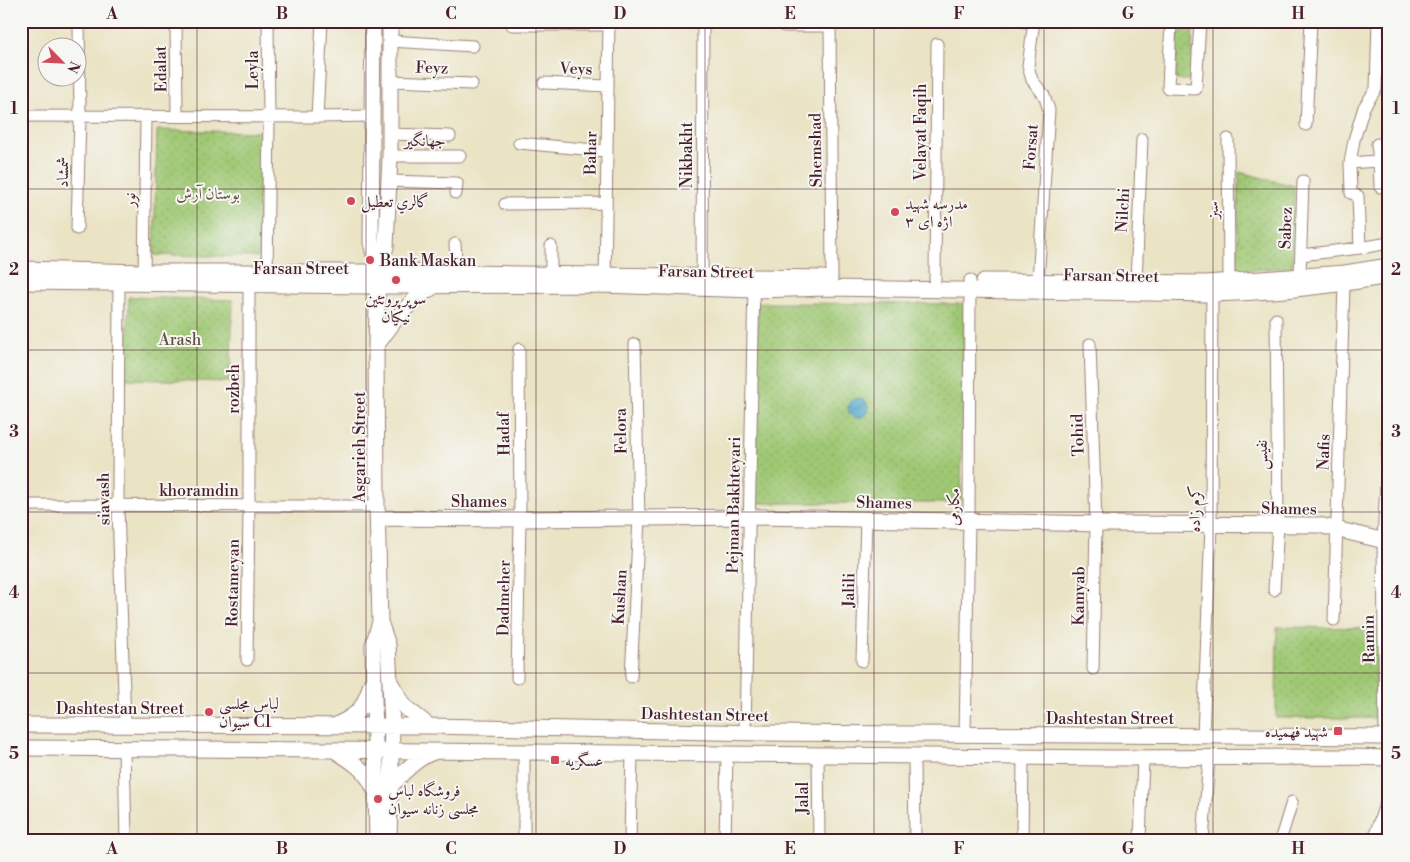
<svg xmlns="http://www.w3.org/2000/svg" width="1410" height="862" viewBox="0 0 1410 862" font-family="'Libre Bodoni',Amiri,serif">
  <defs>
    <pattern id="park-dots" width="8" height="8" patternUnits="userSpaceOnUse" patternTransform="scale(1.25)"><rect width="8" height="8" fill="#9fc873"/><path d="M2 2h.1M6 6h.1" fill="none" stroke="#8aab64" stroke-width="1.8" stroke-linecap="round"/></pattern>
    <pattern id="water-waves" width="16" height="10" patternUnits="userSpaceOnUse" patternTransform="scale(1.25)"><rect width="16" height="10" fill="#50a6cc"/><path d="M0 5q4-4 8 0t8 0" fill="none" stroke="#4487a6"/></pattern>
  </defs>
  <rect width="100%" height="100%" fill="#f6f6f2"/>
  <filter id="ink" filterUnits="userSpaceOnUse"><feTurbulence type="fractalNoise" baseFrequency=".02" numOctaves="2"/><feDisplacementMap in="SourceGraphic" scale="10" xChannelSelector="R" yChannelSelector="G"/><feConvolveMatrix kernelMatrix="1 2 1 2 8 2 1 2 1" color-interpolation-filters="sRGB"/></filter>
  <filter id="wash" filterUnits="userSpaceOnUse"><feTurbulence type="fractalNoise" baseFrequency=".0096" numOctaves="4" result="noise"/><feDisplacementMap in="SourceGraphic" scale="20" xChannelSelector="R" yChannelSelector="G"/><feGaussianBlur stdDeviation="1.12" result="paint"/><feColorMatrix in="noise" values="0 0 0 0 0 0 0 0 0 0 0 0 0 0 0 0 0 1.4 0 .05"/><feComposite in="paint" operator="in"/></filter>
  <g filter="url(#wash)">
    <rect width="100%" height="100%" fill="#eae3c4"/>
    <!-- park -->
    <path fill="url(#park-dots)" stroke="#74744f" d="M 1177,21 L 1193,21 L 1191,80 L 1176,80 Z
      M 157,130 L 262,132 L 259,257 L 154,255 Z
      M 1239,172 L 1294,186 L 1292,267 L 1237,271 Z
      M 129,297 L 233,300 L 230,382 L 126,379 Z
      M 758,303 L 964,304 L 961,503 L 754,503 Z
      M 1277,627 L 1377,628 L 1375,718 L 1276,718 Z"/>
    <!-- water -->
    <path fill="url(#water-waves)" stroke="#4d627c" d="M848 408a10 10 0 1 1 20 0a10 10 0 1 1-20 0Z"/>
  </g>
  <g filter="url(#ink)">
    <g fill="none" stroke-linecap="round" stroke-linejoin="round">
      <!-- street casing -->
      <g stroke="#9a8178" stroke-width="13">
        <path id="street" d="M 176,21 L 177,116
          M 830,21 L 832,279
          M 1022,21 L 1034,23
          M 1034,21 L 1028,66 L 1032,80 L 1044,95 L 1049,110 L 1038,281
          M 1171,21 L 1168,88 L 1196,89 L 1200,21
          M 512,25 L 608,25
          M 784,26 L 830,26
          M 390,41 L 473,46
          M 390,81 L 472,84
          M 544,83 L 607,86
          M 21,116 L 317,117 L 371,116
          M 317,117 L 322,21
          M 1306,125 L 1311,21
          M 390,134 L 450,136
          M 1228,139 L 1229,281
          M 519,143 L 606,151
          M 1377,144 L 1379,161 L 1380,187
          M 390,156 L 460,156
          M 1350,163 L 1389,160
          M 388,181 L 457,183 L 456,193
          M 505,204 L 606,203
          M 77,229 L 80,116 L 79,21
          M 455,244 L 457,273
          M 1360,248 L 1358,196 L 1351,193 L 1350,163 L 1354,140 L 1364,107 L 1376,89 L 1378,21
          M 1301,255 L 1360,248 L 1389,243
          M 119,276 L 118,506 L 125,725
          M 1300,276 L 1303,181
          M 267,279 L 269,117 L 268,24
          M 144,280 L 146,116
          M 935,280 L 937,44
          M 551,281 L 551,246
          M 605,282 L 609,21
          M 1136,282 L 1142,139
          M 702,284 L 703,21
          M 1090,344 L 1096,524 L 1093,669
          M 21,505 L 377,506
          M 1274,590 L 1278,525 L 1276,319
          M 1334,620 L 1344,284
          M 247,660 L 249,506 L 249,279
          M 862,661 L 866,519
          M 631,677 L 639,518 L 635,344
          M 517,678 L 520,519 L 519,349
          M 745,733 L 754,282
          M 965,734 L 969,522 L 970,280
          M 1203,736 L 1211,525 L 1212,286
          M 1385,737 L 1383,540 L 1389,427
          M 124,749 L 126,841
          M 818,755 L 819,841
          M 914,756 L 915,841
          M 524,841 L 524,752
          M 630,841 L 632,753
          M 725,841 L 727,754
          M 1022,841 L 1023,757
          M 1140,841 L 1143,758
          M 1203,841 L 1209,757
          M 1280,841 L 1292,802
          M 1373,841 L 1389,792"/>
      </g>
      <!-- secondary casing -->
      <g stroke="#9a8178" stroke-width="17">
        <path id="secondary" d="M 373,21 L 371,242 L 378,272 L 376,346 L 377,506 L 380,622 L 373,645 L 377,841
          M 21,269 L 145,272 L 378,272 L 823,278
          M 378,270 L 386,247 L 390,156 L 390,21
          M 984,281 L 1205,283 L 1345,273 L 1389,266
          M 21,282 L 368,286 L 600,285 L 754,290 L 827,288 L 1212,294 C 1271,293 1331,286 1389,276
          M 376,346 L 398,316 L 418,296 L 435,286
          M 377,518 L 520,519 L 760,517 L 1103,524 L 1319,525 L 1389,542
          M 380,622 L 388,645 L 390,683 L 392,726 L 389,841
          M 392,685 L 405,707 L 429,726
          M 338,724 C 360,714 364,707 371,684
          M 21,725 L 429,726 L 761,733 L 1389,737
          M 21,748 L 333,750 L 1113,758 L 1349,757 L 1389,758
          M 334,750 C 350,760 367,770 374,789
          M 391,786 C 403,773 416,758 434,752"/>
      </g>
      <!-- street -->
      <use href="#street" stroke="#fff" stroke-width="11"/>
      <!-- secondary -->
      <use href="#secondary" stroke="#fff" stroke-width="15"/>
    </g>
  </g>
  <!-- grid -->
  <path fill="none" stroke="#4a1f2b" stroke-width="1" stroke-opacity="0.55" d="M 197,21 L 197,841M 366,21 L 366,841M 536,21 L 536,841M 705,21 L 705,841M 874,21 L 874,841M 1044,21 L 1044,841M 1213,21 L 1213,841M 21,189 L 1389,189M 21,350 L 1389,350M 21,512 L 1389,512M 21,673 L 1389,673"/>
  <!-- markers -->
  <g fill="#d1495b" stroke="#f6f6f2" stroke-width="2">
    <circle cx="351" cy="201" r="5"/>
    <circle cx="895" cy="212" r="5"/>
    <circle cx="370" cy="260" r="5"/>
    <circle cx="396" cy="280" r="5"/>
    <circle cx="209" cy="712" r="5"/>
    <rect x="1333" y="726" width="10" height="10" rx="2.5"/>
    <rect x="550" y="755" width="10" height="10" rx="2.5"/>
    <circle cx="378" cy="799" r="5"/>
  </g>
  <g text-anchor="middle" stroke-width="4" stroke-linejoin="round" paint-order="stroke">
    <!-- street labels -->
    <g font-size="16" fill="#4a1f2b" stroke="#f6f6f2">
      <text transform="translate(432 67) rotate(2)" y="6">Feyz</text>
      <text transform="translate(576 68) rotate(2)" y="6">Veys</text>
      <text transform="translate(160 69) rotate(-91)" y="6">Edalat</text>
      <text transform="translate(252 70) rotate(-90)" y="6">Leyla</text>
      <text transform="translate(920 132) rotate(-90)" y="6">Velayat Faqih</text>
      <text x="425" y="146">جهانگیر</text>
      <text transform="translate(1030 147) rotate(-86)" y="6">Forsat</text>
      <text transform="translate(815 150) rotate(-91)" y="6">Shemshad</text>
      <text transform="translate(590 153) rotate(-89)" y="6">Bahar</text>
      <text transform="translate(686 155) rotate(-90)" y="6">Nikbakht</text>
      <text transform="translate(62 172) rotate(-89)" y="6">شمشاد</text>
      <text transform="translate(129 200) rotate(-89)" y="6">نور</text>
      <text transform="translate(1122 210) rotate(-87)" y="6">Nilchi</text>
      <text transform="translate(1212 210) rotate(-91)" y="6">سبز</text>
      <text transform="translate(1285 228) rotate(-88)" y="6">Sabez</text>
      <text x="301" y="274">Farsan Street</text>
      <text transform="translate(706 271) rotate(1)" y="6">Farsan Street</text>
      <text transform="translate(1111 275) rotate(1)" y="6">Farsan Street</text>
      <text transform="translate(233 389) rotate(-90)" y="6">rozbeh</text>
      <text transform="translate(620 431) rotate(-91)" y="6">Felora</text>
      <text transform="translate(503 434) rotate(-91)" y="6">Hadaf</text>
      <text transform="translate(1077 435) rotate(-92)" y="6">Tohid</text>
      <text transform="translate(359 447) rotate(-90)" y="6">Asgarieh Street</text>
      <text transform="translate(1323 452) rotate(-88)" y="6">Nafis</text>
      <text transform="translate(1261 455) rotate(-91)" y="6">نفیس</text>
      <text x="199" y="496">khoramdin</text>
      <text transform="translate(103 499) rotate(-91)" y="6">siavash</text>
      <text x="479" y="507">Shames</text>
      <text transform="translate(884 502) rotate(1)" y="6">Shames</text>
      <text transform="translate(733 505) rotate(-89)" y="6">Pejman Bakhteyari</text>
      <text transform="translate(953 507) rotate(-90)" y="6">مکارمی</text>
      <text transform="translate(1289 508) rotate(1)" y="6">Shames</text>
      <text transform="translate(1194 509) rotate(-89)" y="6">کرم زاده</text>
      <text transform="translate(232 583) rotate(-89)" y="6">Rostameyan</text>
      <text transform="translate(848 590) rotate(-89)" y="6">Jalili</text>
      <text transform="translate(1078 596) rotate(-89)" y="6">Kamyab</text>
      <text transform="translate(619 597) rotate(-87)" y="6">Kushan</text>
      <text transform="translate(503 598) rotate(-89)" y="6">Dadmeher</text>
      <text transform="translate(1368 639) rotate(-91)" y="6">Ramin</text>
      <text x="120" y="714">Dashtestan Street</text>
      <text transform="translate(705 714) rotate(1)" y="6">Dashtestan Street</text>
      <text x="1110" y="724">Dashtestan Street</text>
      <text transform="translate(802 798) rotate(-90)" y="6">Jalal</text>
    </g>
    <!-- park labels -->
    <g font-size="16" fill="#645241" stroke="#f6f6f2">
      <text x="208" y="199">بوستان آرش</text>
      <text x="180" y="345">Arash</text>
    </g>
    <!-- poi labels -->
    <g font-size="16" fill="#4a1f2b" stroke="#f6f6f2" text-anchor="start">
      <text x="361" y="207">گالري تعطيل</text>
      <text x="905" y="209">مدرسه شهید<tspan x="905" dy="18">اژه ای ۳</tspan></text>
      <text x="380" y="266">Bank Maskan</text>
      <text x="396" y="304" text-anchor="middle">سوپر پروتئین<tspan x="396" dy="18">نیکیان</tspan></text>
      <text x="219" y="709">لباس مجلسی<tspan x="219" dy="18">سیوان C1</tspan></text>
      <text x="1328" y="737" text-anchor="end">شهید فهمیده</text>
      <text x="565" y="766">عسگریه</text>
      <text x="388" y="796">فروشگاه لباس<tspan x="388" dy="18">مجلسی زنانه سیوان</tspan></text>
    </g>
  </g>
  <!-- margin -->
  <rect width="1410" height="862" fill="none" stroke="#f6f6f2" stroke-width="55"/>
  <!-- north arrow -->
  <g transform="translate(62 62) rotate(114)"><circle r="24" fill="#f6f6f2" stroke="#b1a0a2"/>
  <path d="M0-4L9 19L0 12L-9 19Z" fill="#d1495b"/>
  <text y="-8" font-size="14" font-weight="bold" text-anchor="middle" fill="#4a1f2b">N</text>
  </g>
  <rect x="28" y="28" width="1354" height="806" fill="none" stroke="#4a1f2b" stroke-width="2"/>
  <g font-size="16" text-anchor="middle" font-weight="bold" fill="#4a1f2b">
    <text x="112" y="19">A</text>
    <text x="282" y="19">B</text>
    <text x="451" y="19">C</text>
    <text x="620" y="19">D</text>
    <text x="790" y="19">E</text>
    <text x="959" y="19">F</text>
    <text x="1128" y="19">G</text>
    <text x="1298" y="19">H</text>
    <text x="14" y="114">1</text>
    <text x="1396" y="114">1</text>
    <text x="14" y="275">2</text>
    <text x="1396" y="275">2</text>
    <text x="14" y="437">3</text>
    <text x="1396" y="437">3</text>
    <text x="14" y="598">4</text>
    <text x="1396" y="598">4</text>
    <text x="14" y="759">5</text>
    <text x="1396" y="759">5</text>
    <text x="112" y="854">A</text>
    <text x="282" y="854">B</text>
    <text x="451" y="854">C</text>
    <text x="620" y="854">D</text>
    <text x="790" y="854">E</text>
    <text x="959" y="854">F</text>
    <text x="1128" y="854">G</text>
    <text x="1298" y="854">H</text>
  </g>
</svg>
